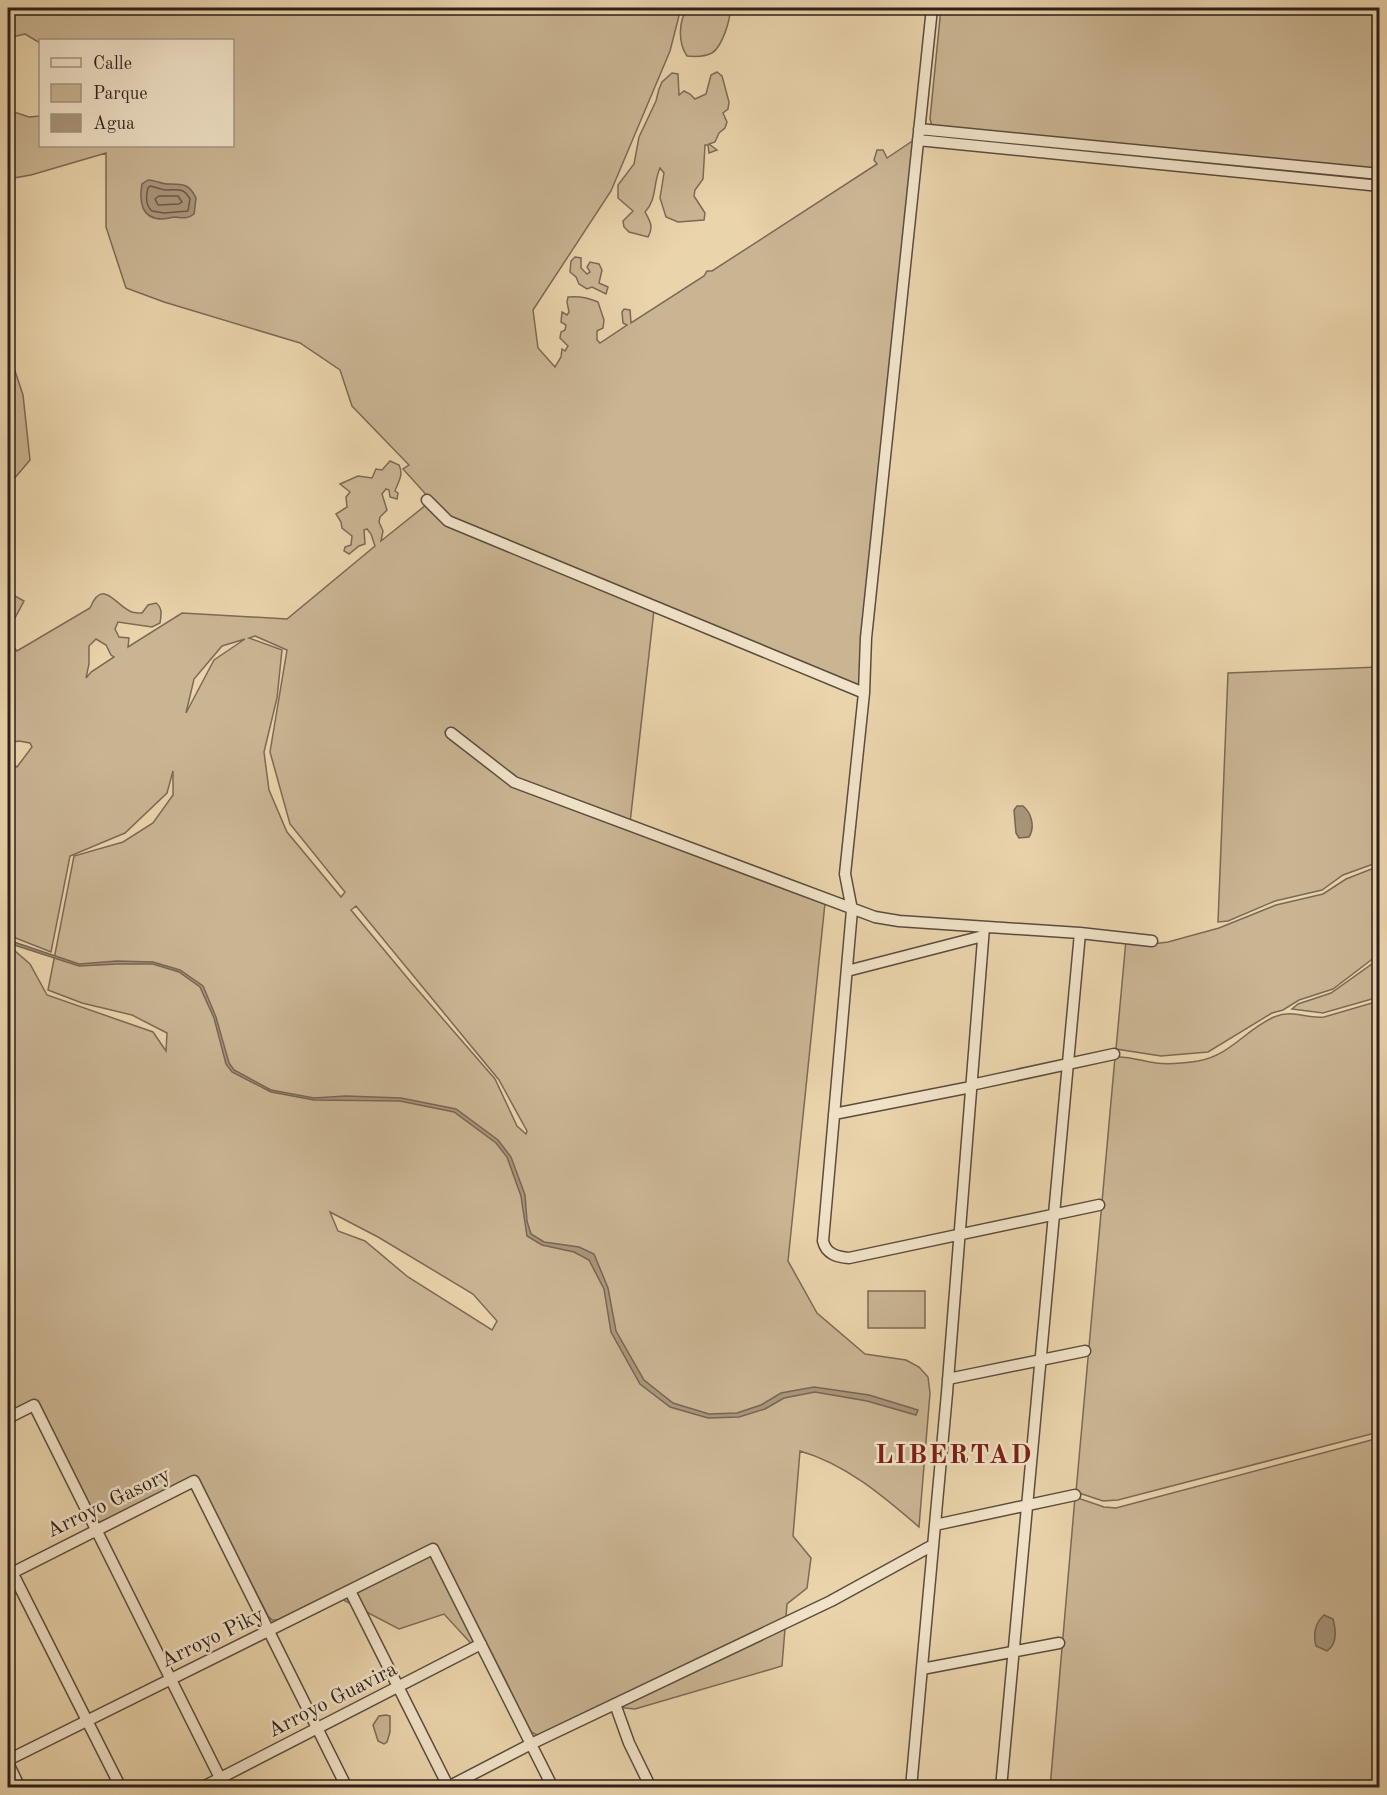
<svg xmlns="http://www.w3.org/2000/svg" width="1387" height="1795" viewBox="0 0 1387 1795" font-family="'Old Standard TT',serif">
  <rect width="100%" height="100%" fill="#ead4ac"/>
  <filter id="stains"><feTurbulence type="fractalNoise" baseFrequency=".00333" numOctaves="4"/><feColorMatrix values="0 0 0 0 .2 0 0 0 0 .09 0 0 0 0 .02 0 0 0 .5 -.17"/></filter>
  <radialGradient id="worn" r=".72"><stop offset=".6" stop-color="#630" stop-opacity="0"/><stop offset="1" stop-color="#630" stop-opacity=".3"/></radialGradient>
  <!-- green -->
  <path fill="#cab593" stroke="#7b6a56" stroke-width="1.5" fill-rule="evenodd" d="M 8,8 L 681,8 L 670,51 L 611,191 L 533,310 L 538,348 L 555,367 L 561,357 L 562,349 L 565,351 L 568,346 L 560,338 L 561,332 L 565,330 L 566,325 L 561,322 L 562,312 L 567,315 L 569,312 L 567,302 L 568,297 C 578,296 589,298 598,302 L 604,320 L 603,328 L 597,331 L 597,340 L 600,343 L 627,325 L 623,323 L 622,312 L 624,309 L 630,310 L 631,323 L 704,276 L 707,271 L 712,271 L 877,164 L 874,160 L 877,150 L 883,150 L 887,158 L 914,140 L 862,687 L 449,520 L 403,469 L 409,465 L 352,406 L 340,370 L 300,343 L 164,302 L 126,288 L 106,227 L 106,153 L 31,175 L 8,179 L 8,110 L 29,117 L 40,116 L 40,146 L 232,146 L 232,40 L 40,40 L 40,43 L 25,34 L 8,38 Z
    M 688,8 L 730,8 C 731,19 722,47 712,53 C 704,57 696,57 687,56 C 678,43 678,21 688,8 Z
    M 941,8 L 1379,8 L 1379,160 L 1373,169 L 932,126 L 930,119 Z
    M 717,72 L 722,76 L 729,102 L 728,109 L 723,113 L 727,122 L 725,128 L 719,133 L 715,142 L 709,144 L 717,150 L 709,153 L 708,145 L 705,145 L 703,179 L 695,190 L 694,196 L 705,213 L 704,220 L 678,222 L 666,217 L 660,198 L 664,173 L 660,168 C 653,183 657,200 645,212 C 650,221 654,227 648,237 L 629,232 L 624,227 L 623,221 L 633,211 L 618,198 L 618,185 L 634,164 L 639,137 L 656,101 L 659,89 L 662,82 L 672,73 L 678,74 L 679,95 L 684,91 L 690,94 L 695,99 L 706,94 L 711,75 Z
    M 936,134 L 1362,177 L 1361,179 L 936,137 Z
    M 575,257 L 581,258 L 581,268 L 587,274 L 590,272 L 587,267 L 590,262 L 599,264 L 602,270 L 599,283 L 608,287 L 606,294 L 592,287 L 587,289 L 579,284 L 576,277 L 570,272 L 571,261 Z
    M 8,362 L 12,362 L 23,395 L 30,460 L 8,486 Z
    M 390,461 L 399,465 C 404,475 398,482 395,491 L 398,493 L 397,499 L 390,497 L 389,490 L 386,489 L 382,494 L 387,510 L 380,517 L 379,522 L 383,531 L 381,541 L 426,505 L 447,524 L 654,610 L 630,823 L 515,779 L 449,728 L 445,732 L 513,786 L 825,903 L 788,1261 L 817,1313 L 865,1354 L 906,1360 L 919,1367 L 928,1377 L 930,1393 L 919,1527 C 884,1497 846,1464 800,1451 L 793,1536 L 811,1558 L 807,1588 L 787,1604 L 782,1666 L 635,1709 L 615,1707 L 537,1735 L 531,1732 L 498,1666 L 478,1651 L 444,1614 L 399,1629 L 332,1594 L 278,1620 L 272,1620 L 268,1616 L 198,1480 L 98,1523 L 39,1405 L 8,1413 L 8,945 L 30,964 L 47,995 L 153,1032 L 166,1051 L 167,1033 L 132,1015 L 82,1003 L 48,990 L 74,856 L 123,842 L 153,823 L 173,795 L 173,771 L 167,793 L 125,833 L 70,856 L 51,952 L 8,935 L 8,762 L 17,767 L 32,747 L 30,743 L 19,741 L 8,743 L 8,640 L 17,651 L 90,608 C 103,576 116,607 132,612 C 135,613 138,613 142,613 L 148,605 L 156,603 C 163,608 161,616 160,623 L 152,627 L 118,622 L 115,629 L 119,637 L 129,638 L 128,647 L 182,613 L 287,619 L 375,546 L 371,534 L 367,529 L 364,530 L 365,544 L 359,546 L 349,554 L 344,551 L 345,547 L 351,545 L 352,536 L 342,528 L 341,522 L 336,514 L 347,507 L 346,497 L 350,492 L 340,484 L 358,476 L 372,478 L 376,469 L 382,470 ZM 255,636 L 287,650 L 270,752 L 290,824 L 345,892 L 341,897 L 287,832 L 269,790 L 264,752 L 277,698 L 282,650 L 249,638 ZM 96,639 L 106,645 L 111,655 L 114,657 L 91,672 L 86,678 L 89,664 L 89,646 ZM 245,639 L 214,660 L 186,713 L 194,679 L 222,646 ZM 356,906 L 499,1080 L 527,1131 L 526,1134 L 517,1126 L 495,1079 L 410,981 L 351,910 ZM 330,1212 L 378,1237 L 473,1294 L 497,1321 L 492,1330 L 408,1277 L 365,1241 L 338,1231 Z
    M 8,592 L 24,601 L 8,631 Z
    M 1379,667 L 1379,862 L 1343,875 L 1322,890 L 1275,901 L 1228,921 L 1218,922 L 1228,673 Z
    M 1379,866 L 1379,954 L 1333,989 L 1299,1000 L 1283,1010 L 1272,1013 L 1208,1052 L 1161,1056 L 1116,1049 L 1126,940 L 1152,944 L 1168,942 L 1219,928 L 1276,905 L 1323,894 L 1346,879 Z
    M 1379,959 L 1379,997 L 1323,1013 L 1292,1009 L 1298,1004 L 1331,993 Z
    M 1379,1001 L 1379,1432 L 1118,1500 L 1103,1501 L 1076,1492 L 1115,1057 C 1129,1056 1142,1061 1156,1063 C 1169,1065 1185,1063 1198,1061 C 1231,1055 1245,1030 1274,1017 C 1293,1009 1306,1019 1324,1017 Z
    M 868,1291 L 925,1291 L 925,1328 L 868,1328 Z
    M 1379,1438 L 1379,1787 L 1050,1788 L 1075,1497 L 1104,1507 L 1116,1508 Z
    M 386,1715 L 390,1716 L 390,1732 L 387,1742 L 384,1744 L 378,1741 L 373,1725 L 379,1716 Z"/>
  <!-- water -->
  <path fill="#a9967a" stroke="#776654" stroke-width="1.5" d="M 148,180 C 155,180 161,184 168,184 C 182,184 189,183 196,198 L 194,214 C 188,219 183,218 176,217 C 171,217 167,219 162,219 C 141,219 139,201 142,184 Z
    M 1017,806 L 1023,806 C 1032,813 1035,828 1029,837 L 1019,838 L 1016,833 L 1014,810 Z
    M 8,940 L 79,964 L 117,961 L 153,962 L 180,970 L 203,986 L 216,1017 L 229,1063 L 234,1070 L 271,1090 L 314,1098 L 346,1096 L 401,1098 L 456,1109 L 498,1140 L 511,1157 L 525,1195 L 527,1221 L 531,1234 L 544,1242 L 579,1247 L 594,1254 L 608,1288 L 616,1331 L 644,1380 L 673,1403 L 709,1414 L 737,1413 L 761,1405 L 781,1393 L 814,1387 L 869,1395 L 918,1410 L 916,1415 L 867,1401 L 815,1392 L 784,1398 L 765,1409 L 739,1417 L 708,1418 L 670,1407 L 640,1384 L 611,1332 L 604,1289 L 589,1260 L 574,1252 L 542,1245 L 527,1236 L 521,1196 L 507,1157 L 496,1143 L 454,1112 L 400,1101 L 314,1100 L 271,1092 L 232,1072 L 226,1064 L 214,1018 L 200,987 L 179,972 L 153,964 L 117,964 L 79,966 L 8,943 Z
    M 1324,1615 L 1333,1619 C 1336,1630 1338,1644 1327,1651 L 1316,1646 C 1313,1634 1315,1623 1324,1615 Z"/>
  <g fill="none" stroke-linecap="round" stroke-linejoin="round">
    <!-- shore -->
    <path stroke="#6a5a4a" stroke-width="1.5" d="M 150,186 C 156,187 161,190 166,190 C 178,190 183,187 190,199 L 188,211 L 164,213 L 152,211 C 146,206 146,196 148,188 Z
      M 159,196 L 178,196 L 182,202 L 179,204 L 158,205 L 155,199 Z"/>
    <!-- minor casing -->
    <g stroke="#5c4c3e" stroke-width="13">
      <path id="minor" d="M 932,8 L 866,638 L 864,693 L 845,874 L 852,910 L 823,1241 C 826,1254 837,1257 849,1258 L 1099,1205
        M 919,129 L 1380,174
        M 918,140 L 1380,186
        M 427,500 L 448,521 L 864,693
        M 451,733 L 514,782 L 875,917 L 899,921 L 1080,933 L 1152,941
        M 847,971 L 983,936
        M 971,1085 L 1114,1054
        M 834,1114 L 971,1087
        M 948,1379 L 1085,1351
        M 8,1418 L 34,1405 L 225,1788
        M 935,1525 L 1075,1495
        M 8,1564 L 121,1788
        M 8,1575 L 194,1481 L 347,1788
        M 350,1591 L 449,1788
        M 922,1669 L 1059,1643
        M 615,1704 L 629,1743 L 651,1788
        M 8,1760 L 433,1549 L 553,1788
        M 8,1763 L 20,1788
        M 201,1788 L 481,1644
        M 446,1788 L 531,1744 L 831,1601 L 933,1545
        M 911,1788 L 947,1393 L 984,927
        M 1001,1788 L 1080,933"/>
    </g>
    <!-- minor -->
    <use href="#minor" stroke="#f1e3c9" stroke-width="10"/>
  </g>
  <g text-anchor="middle" stroke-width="5" stroke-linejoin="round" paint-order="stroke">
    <!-- street labels -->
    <g font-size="21" fill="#2c1f1a" stroke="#f1e3c9">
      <text transform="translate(108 1502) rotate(-26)" y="7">Arroyo Gasory</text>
      <text transform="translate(212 1637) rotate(-26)" y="7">Arroyo Piky</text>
      <text transform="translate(332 1699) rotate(-27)" y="7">Arroyo Guavira</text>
    </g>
    <!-- district labels -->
    <g font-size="27" font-weight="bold" letter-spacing="1.5" fill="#7a1f14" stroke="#f1e3c9">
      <text x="954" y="1463">LIBERTAD</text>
    </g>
  </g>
  <!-- margin -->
  <rect width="1387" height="1795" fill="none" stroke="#ead4ac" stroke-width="30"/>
  <rect x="9" y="9" width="1369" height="1777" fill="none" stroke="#2c1f1a" stroke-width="3"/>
  <rect x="15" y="15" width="1357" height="1765" fill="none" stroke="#2c1f1a" stroke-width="1.5"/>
  <!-- legend -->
  <rect x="39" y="39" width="195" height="108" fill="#f1e3c9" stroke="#a29583" stroke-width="1.5"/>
  <rect x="51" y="58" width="30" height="9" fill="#f1e3c9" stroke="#a29583" stroke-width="1.5"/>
  <text x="93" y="69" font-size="18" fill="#2c1f1a">Calle</text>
  <rect x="51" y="84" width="30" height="18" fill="#cab593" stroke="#a29583" stroke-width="1.5"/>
  <text x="93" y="99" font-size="18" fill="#2c1f1a">Parque</text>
  <rect x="51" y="114" width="30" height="18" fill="#a9967a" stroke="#a29583" stroke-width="1.5"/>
  <text x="93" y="129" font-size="18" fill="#2c1f1a">Agua</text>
  <rect width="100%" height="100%" filter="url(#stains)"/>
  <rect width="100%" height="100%" fill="url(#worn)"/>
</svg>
